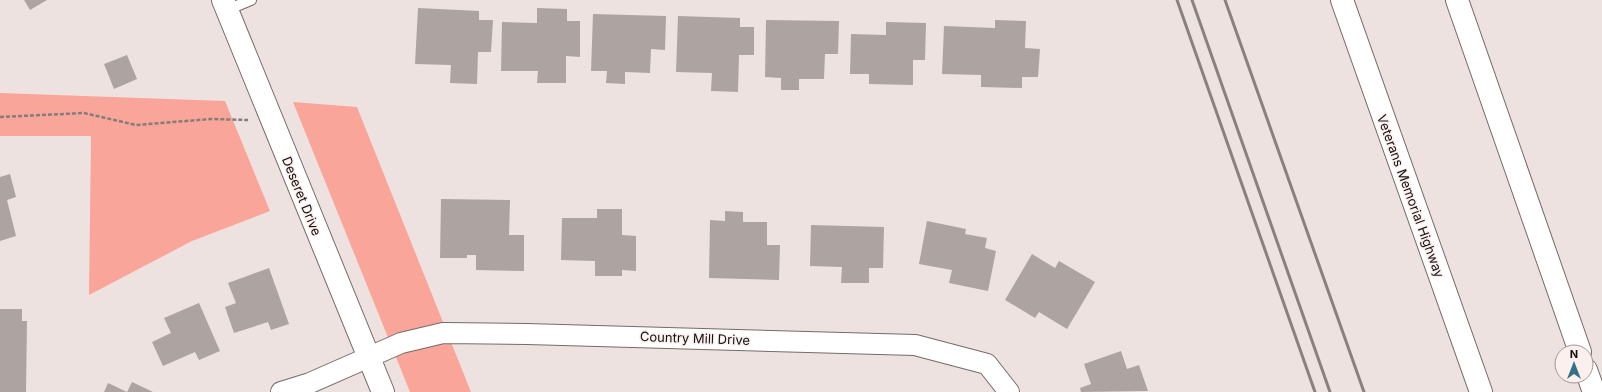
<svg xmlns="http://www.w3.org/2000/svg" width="1602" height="392" viewBox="0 0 1602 392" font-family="Inter,sans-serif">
  <rect width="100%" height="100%" fill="#eee2e1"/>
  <!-- green -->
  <path fill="#faa599" d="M 0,93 L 225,101 L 270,211 L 192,241 L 89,295 L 91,136 L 0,136 Z
    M 293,102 L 357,107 L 471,392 L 410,392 Z"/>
  <!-- building -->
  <path fill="#ada3a1" d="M 24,0 L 47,0 L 30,10 Z
    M 418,8 L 479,11 L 479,20 L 493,20 L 491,52 L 478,52 L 477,84 L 450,83 L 451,65 L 415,64 Z
    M 537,8 L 567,9 L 567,21 L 580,21 L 580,57 L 566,56 L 566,83 L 537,83 L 538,71 L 501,71 L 502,22 L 537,23 Z
    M 593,14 L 666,16 L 665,50 L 651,49 L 650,73 L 625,72 L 625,84 L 606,83 L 607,71 L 591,71 Z
    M 678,16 L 740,18 L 740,27 L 754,27 L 754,55 L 739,55 L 738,92 L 711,91 L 712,73 L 676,72 Z
    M 766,20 L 839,21 L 838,54 L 825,54 L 824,79 L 799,79 L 799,90 L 781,90 L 781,78 L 765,77 Z
    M 995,20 L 1026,21 L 1025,48 L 1040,49 L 1038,77 L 1022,77 L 1022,88 L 981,87 L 981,75 L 942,74 L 944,26 L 995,28 Z
    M 886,22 L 926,23 L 925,60 L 913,60 L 913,85 L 869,84 L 869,74 L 850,74 L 851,34 L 886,35 Z
    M 127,55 L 137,79 L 114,89 L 104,64 Z
    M 10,174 L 16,197 L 7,200 L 16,236 L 0,241 L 0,177 Z
    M 441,199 L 510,200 L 509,235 L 524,235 L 524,271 L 476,270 L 476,255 L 467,255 L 467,258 L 440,258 Z
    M 597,209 L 622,209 L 622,235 L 636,236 L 636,271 L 622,270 L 622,276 L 595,276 L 595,261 L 561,260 L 562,218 L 597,218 Z
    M 725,211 L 743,212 L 743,222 L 767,222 L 767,245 L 780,245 L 779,280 L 709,278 L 710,220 L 725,221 Z
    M 927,221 L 966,229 L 965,234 L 987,238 L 985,248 L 996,251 L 988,291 L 949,283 L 952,270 L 919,264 Z
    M 811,225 L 884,227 L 883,268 L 869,268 L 869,283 L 841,283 L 842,267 L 810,266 Z
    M 1032,254 L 1055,268 L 1059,261 L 1095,282 L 1067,329 L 1039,312 L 1035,318 L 1005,300 Z
    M 269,268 L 289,324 L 271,330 L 268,322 L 234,333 L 225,307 L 236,303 L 228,283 Z
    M 199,303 L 220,351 L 199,360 L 195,352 L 163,366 L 152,342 L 171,333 L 164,318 Z
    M 0,309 L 22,309 L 22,321 L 27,321 L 26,392 L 0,392 Z
    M 1121,351 L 1127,369 L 1139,365 L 1148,391 L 1081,392 L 1080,388 L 1091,384 L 1084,364 Z
    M 132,382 L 153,392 L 127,392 Z
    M 108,383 L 127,392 L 104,392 Z"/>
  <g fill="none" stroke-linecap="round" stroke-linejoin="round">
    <!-- service casing -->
    <g stroke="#756b69" stroke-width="12">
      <path id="service" d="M 227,10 L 251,0"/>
    </g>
    <!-- minor casing -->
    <g stroke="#756b69" stroke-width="22">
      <path id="minor" d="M 281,392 L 310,383 L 401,343 L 443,333 L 527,334 L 915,345 L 987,364 L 1009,392"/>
    </g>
    <!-- tertiary casing -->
    <g stroke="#756b69" stroke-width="24">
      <path id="tertiary" d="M 223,0 L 383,392"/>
    </g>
    <!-- motorway casing -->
    <g stroke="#756b69" stroke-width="24">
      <path id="motorway" d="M 1342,0 L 1481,392
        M 1457,0 L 1580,352
        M 1586,370 L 1594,392"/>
    </g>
    <!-- path -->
    <path stroke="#857c7c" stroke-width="2.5" stroke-dasharray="4 2" stroke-linecap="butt" d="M 0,117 L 84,113 L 136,125 L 211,119 L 248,120"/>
    <!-- service -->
    <use href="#service" stroke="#fff" stroke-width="10"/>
    <!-- minor -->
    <use href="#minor" stroke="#fff" stroke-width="20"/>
    <!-- tertiary -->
    <use href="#tertiary" stroke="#fff" stroke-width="22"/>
    <!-- motorway -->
    <use href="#motorway" stroke="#fff" stroke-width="22"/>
    <!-- rail -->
    <path stroke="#898180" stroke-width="3" d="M 1177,0 L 1315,392
      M 1192,0 L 1330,392
      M 1225,0 L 1364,392"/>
  </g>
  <g text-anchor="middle" stroke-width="3" stroke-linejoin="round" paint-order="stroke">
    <!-- street labels -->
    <g font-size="13" fill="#141010" stroke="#fbf0ee">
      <text transform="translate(302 196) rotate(68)" y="5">Deseret Drive</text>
      <text transform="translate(1411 196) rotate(70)" y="5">Veterans Memorial Highway</text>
      <text transform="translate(695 338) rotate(2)" y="5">Country Mill Drive</text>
    </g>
  </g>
  <!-- north arrow -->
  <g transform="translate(1574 364)"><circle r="19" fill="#fbf0ee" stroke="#9f9695"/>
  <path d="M0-3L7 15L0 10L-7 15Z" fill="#346f87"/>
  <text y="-6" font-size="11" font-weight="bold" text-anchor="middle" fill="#141010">N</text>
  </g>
</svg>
